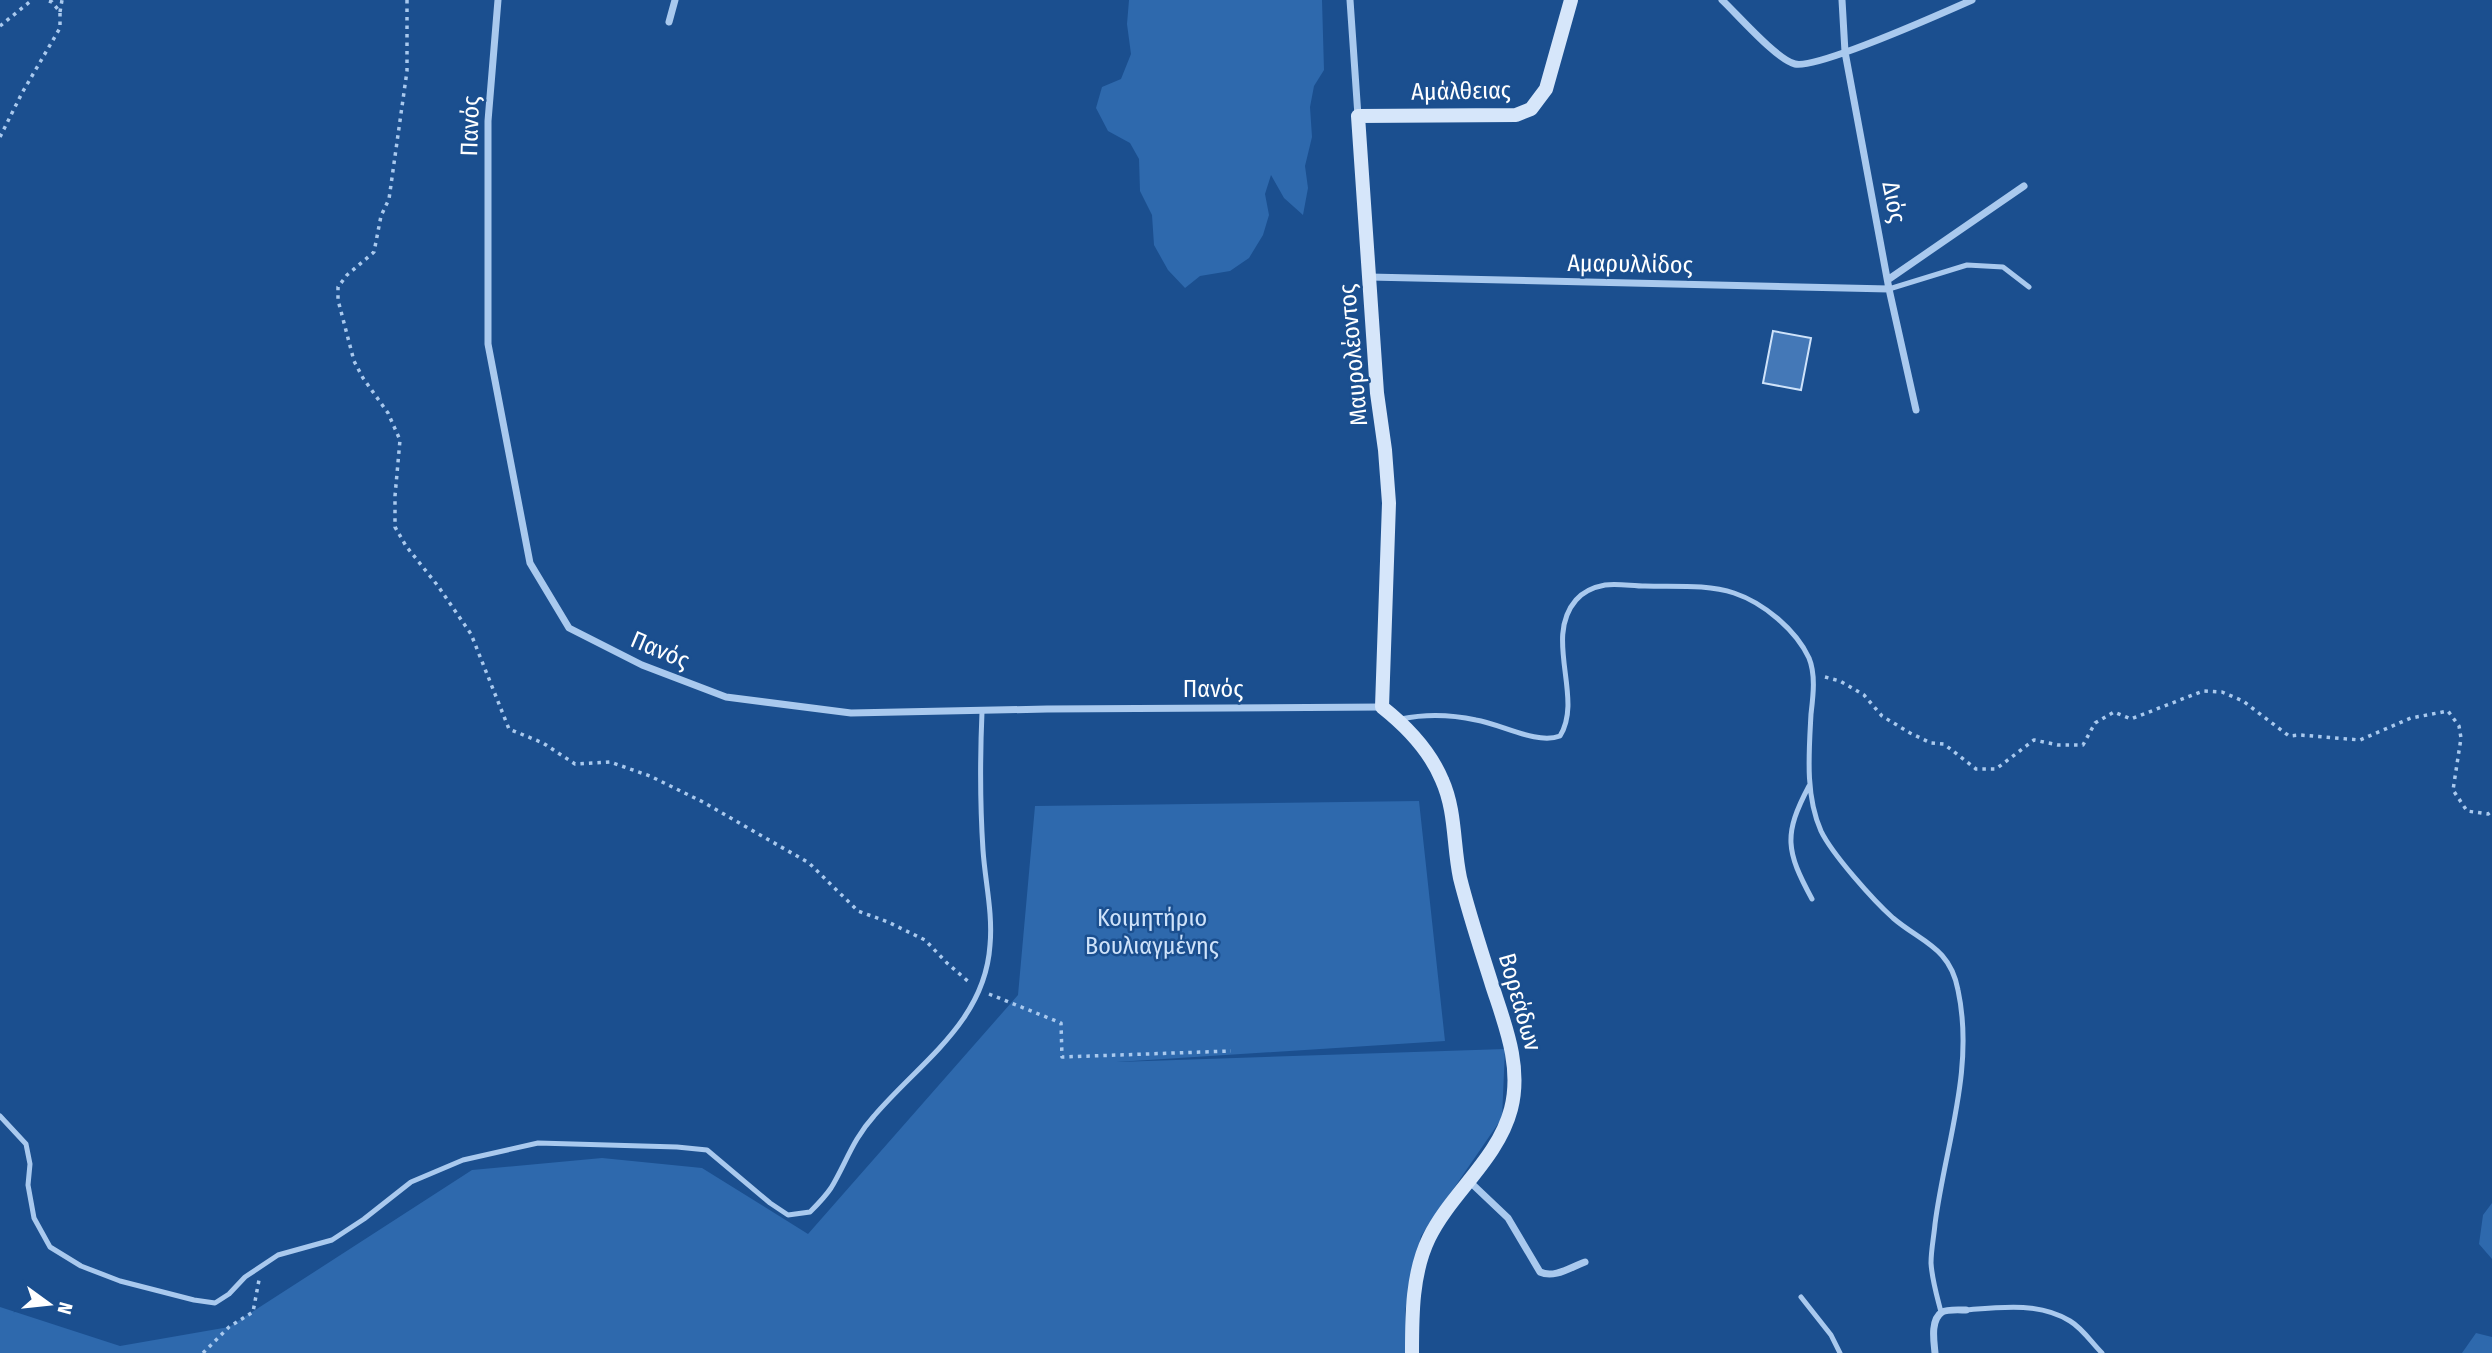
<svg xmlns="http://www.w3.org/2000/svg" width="2492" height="1353" viewBox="0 0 2492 1353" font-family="'Fira Sans Condensed',sans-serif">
  <rect width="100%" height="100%" fill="#1b4f8f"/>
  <!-- green -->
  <path fill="#2e69ad" d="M 1129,0 L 1322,0 L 1324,70 L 1314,86 L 1310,107 L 1312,137 L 1305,166 L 1308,188 L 1303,215 L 1284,198 L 1271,175 L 1265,194 L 1269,215 L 1263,235 L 1249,258 L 1230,271 L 1200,276 L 1185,288 L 1168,270 L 1154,245 L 1152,215 L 1140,191 L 1139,159 L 1130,143 L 1108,131 L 1096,108 L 1102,87 L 1121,79 L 1131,54 L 1127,24 Z
    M 1419,801 L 1445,1041 L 1117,1062 L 1505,1049 L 1502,1118 L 1421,1236 L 1405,1311 L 1408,1353 L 0,1353 L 0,1307 L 120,1346 L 229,1327 L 472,1170 L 602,1158 L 702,1168 L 808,1234 L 1018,995 L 1035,806 Z
    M 2492,1203 L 2492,1259 L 2479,1244 L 2483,1215 Z
    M 2476,1333 L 2492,1337 L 2492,1353 L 2462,1353 Z"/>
  <!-- building -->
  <path fill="#4478b7" stroke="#cfe3fa" stroke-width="2" d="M 1773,331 L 1811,338 L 1801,390 L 1763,383 Z"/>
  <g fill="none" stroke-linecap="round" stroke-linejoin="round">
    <!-- path -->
    <path stroke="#a9c9ee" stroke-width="3.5" stroke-dasharray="3.5 5" stroke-linecap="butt" d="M 407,0 L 407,71 L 389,199 L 381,216 L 374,252 L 347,275 L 338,287 L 338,300 L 354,361 L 363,378 L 388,413 L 400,440 L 395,496 L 395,527 L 406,546 L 438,586 L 471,634 L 509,729 L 543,743 L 575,764 L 610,762 L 650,776 L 703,802 L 809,863 L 858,911 L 888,922 L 925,940 L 947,963 L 970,983
      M 60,12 L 62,0
      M 0,26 L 32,0
      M 0,137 L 22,93 L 60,28 L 60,12 L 52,2 L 46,0
      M 1825,677 L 1840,681 L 1864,695 L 1882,716 L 1910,733 L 1931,743 L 1944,744 L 1976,769 L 1996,769 L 2034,740 L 2058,745 L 2083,745 L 2095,723 L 2114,712 L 2131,719 L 2203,691 L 2222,692 L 2243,701 L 2289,736 L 2300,735 L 2360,740 L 2411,718 L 2448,711 L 2459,726 L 2461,738 L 2453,790 L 2467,811 L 2488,814 L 2492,811
      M 989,994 L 1061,1023 L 1062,1057 L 1231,1051
      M 203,1353 L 229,1327 L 253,1312 L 259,1280"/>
    <!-- lane -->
    <path stroke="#a9c9ee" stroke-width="5" d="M 1889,289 L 1967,265 L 2003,267 L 2029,287
      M 1401,719 C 1425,714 1453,715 1476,720 C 1501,724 1537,745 1560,736 C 1584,698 1543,638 1576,600 C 1583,592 1594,587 1605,585 C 1617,583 1632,586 1645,586 C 1673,587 1707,584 1734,593 C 1764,603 1796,630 1809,658 C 1816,675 1813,697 1811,714 C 1809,752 1805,795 1821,831 C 1832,854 1873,900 1893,918 C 1921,942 1950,947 1958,990 C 1975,1069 1945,1146 1935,1224 C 1934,1236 1931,1250 1931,1263 C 1932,1280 1937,1296 1941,1312
      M 1809,786 C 1783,835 1786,851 1812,899
      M 0,1116 L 26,1144 L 30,1164 L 28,1185 L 34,1218 L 50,1247 L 81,1266 L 120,1281 L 194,1300 L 215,1303 L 229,1294 L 245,1277 L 278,1255 L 332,1240 L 364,1219 L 411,1182 L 463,1160 L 538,1143 L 677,1147 L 707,1150 L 770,1203 L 788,1215 L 810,1212 C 817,1205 825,1197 831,1188 C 846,1163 853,1139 874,1116 C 920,1062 985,1022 990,945 C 993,913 985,881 983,850 C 980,804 980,758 982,712
      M 1801,1297 L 1831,1335 L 1840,1353
      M 1966,1310 C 2001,1307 2039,1302 2070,1321 C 2082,1328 2092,1343 2102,1353"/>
    <!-- street -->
    <path stroke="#a9c9ee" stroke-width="7" d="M 498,0 L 488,121 L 488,344 L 530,563 L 569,628 L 642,665 L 726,697 L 851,713 L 1047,709 L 1382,707
      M 1350,0 L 1358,116
      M 1722,0 C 1737,14 1777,60 1795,64 C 1817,69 1945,12 1972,0
      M 1842,0 L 1845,52 L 1889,289 L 1916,410
      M 669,22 L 675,0
      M 1369,277 L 1889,289
      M 1889,279 L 2024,186
      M 1469,1181 L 1508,1218 L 1540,1272 C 1554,1279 1571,1267 1585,1262
      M 1935,1353 C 1934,1342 1930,1320 1942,1312 C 1947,1309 1960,1310 1966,1310"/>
    <!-- secondary -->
    <path stroke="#d6e6fa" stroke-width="14" d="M 1412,1353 C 1412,1315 1412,1273 1429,1238 C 1451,1193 1498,1159 1511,1109 C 1522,1066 1505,1025 1492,985 C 1481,950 1469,914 1460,878 C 1453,845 1456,811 1442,780 C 1430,751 1406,726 1382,707 L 1389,503 L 1385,450 L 1377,393 L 1358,116 L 1516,115 L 1531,109 L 1546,89 L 1571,0"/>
  </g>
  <g text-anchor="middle" stroke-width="5" stroke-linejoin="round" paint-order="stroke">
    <!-- street labels -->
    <g font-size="24" fill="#fff" stroke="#1b4f8f">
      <text transform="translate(1461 91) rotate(-1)" y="8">Αμάλθειας</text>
      <text transform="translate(470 126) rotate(-88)" y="8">Πανός</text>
      <text transform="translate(1894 202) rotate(79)" y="8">Διός</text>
      <text transform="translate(1630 264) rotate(1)" y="8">Αμαρυλλίδος</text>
      <text transform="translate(1353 355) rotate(-95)" y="8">Μαυρολέοντος</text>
      <text transform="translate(660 650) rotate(23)" y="8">Πανός</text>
      <text x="1213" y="697">Πανός</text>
      <text transform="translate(1520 1002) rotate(74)" y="8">Βορεάδων</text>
    </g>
    <!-- park labels -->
    <g font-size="24" fill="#cfe3fa" stroke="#1b4f8f">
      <text x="1152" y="926">Κοιμητήριο<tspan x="1152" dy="28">Βουλιαγμένης</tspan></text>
    </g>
  </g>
  <!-- north arrow -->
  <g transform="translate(49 1304) rotate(105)" stroke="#1b4f8f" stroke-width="5" paint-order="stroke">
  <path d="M0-5L12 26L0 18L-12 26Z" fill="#ffffff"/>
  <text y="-10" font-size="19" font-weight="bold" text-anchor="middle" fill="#ffffff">N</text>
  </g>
</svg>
